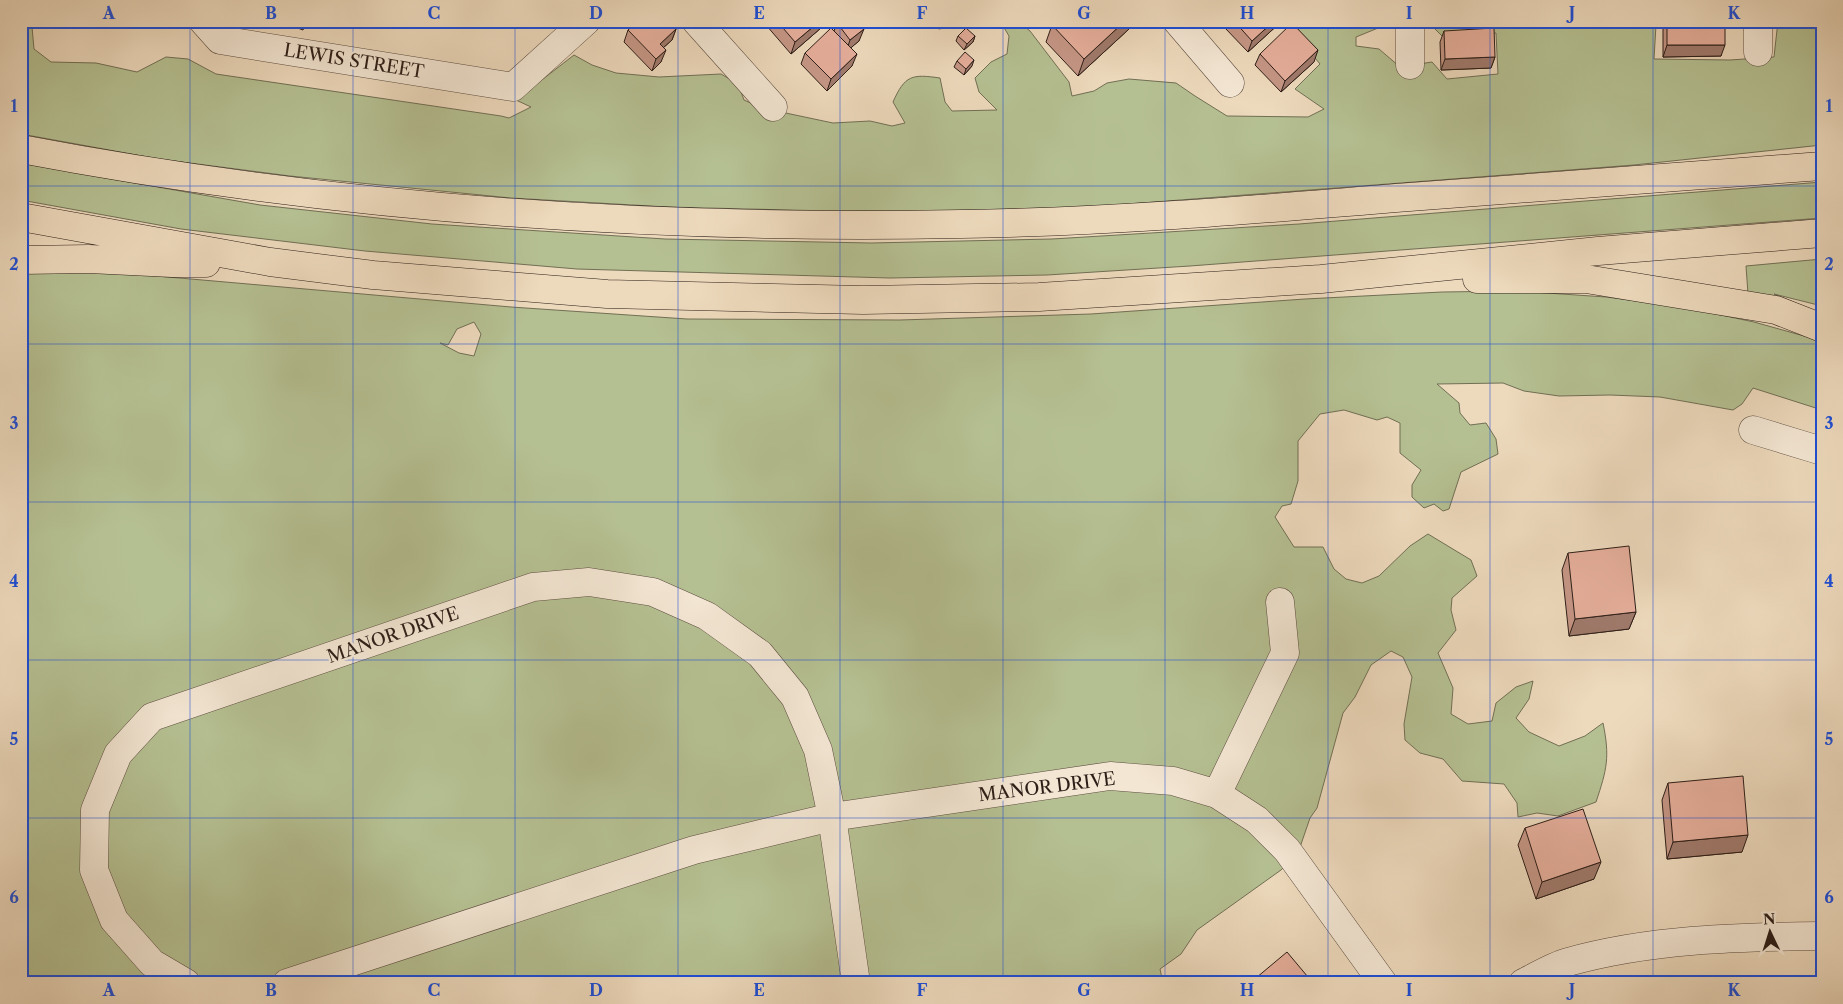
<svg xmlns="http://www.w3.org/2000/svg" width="1843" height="1004" viewBox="0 0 1843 1004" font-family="'Libre Caslon Text',serif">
  <rect width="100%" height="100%" fill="#edd9bc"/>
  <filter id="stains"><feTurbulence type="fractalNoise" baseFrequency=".004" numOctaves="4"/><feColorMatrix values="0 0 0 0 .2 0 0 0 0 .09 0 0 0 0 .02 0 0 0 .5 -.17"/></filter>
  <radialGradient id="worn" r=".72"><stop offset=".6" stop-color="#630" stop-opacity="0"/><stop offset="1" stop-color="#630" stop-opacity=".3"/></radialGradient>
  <!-- green -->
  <path fill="#b5c092" stroke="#716f55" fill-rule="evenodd" d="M 21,21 L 28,21 L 32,27 L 34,49 L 51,62 L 96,63 L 137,72 L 166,57 L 188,59 L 216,74 L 501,116 L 509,118 L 531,107 L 516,100 L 574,55 L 592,65 L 616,73 L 659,77 L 721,74 L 738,84 L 744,100 L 762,108 L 833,123 L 870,121 L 892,126 L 905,123 L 893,102 C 905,75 912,74 940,78 L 945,102 L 952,111 L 997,110 L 979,92 L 975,78 L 991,62 L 1007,54 L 1009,36 L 1000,21 L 1018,21 L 1030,31 L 1069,82 L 1072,96 L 1094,91 L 1107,83 L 1129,79 L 1176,83 L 1195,96 L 1227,116 L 1308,117 L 1324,109 L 1295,89 L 1320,64 L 1284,21 L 1377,21 L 1383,26 L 1356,37 L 1356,46 L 1379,49 L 1400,67 L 1432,62 L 1447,79 L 1498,74 L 1496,33 L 1443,37 L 1427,21 L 1680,21 L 1656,25 L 1654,59 L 1730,60 L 1774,57 L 1778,21 L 1822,21 L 1822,145 L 1634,165 L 1089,207 L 939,211 L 831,211 L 668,207 L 511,198 L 290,176 L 159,159 L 21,134 Z
    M 924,21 L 987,21 L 939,29 Z
    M 21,163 L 260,205 L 432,224 L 665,239 L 871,243 L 1052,239 L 1299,224 L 1822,182 L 1822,218 L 1190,266 L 1047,275 L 890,278 L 577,269 L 365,251 L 181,229 L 21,200 Z
    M 1822,259 L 1822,306 L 1774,294 L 1822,314 L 1748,294 L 1746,266 Z
    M 21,269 L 88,270 L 511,307 L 687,319 L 900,320 L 1091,314 L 1305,299 L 1442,292 L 1517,291 L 1606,297 L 1683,307 L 1754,322 L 1822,341 L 1822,410 L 1753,388 L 1742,404 L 1733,410 L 1660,397 L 1610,395 L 1559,396 L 1524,391 L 1503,383 L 1437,384 L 1459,403 L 1460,413 L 1470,425 L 1486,423 L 1496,439 L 1498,454 L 1461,472 L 1449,509 L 1443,511 L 1434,504 L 1424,508 L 1412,497 L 1412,485 L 1421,470 L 1400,453 L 1400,423 L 1387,417 L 1377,420 L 1344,410 L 1320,414 L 1298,441 L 1298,481 L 1291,504 L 1282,506 L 1275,517 L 1294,547 L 1323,547 L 1334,569 L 1346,579 L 1362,583 L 1379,576 L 1410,546 L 1428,534 L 1471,560 L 1477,576 L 1452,598 L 1451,610 L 1456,630 L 1438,653 L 1453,688 L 1451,714 L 1468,724 L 1492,721 L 1496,703 L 1516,687 L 1533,681 L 1529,699 L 1516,718 L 1529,732 L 1559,746 L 1585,736 L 1603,723 C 1610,757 1607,769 1596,802 L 1558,816 L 1537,813 L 1518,817 L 1517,803 L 1504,784 L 1462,781 L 1443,759 L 1420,753 L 1405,740 L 1404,724 L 1412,677 L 1403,657 L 1391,651 L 1371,665 L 1355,697 L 1343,713 L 1317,808 L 1310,818 L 1298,853 L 1281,870 L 1197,930 L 1181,954 L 1160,969 L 1163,983 L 21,983 ZM 474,322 L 481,334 L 474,356 L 459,353 L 440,343 L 448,345 L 457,329 Z"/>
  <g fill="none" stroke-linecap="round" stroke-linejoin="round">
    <!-- minor casing -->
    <g stroke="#5d4d41" stroke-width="29">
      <path id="minor" d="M 203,21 L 220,40 L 513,87 L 586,21
        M 696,21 L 773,107
        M 1177,21 L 1230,83
        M 1758,52 L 1758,21
        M 1410,65 L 1410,21
        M 1753,430 L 1822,451
        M 1217,794 L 1285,653 L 1280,602
        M 186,983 L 152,963 L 114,920 L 94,870 L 95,810 L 118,754 L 152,717 L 533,587 L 589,582 L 653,592 L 707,616 L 760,654 L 795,697 L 818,750 L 832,817 L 856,983
        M 287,983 L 694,850 L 832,817 L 1110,776 L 1173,781 L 1217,794 L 1257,820 L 1287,850 L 1383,983
        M 1523,983 C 1537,976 1553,966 1568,962 C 1650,939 1737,937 1822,936"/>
    </g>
    <!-- highway casing -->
    <g stroke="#2d1e18" stroke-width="29">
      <path id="highway" d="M 21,149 C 331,208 646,230 961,224 C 1106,222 1251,210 1396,198 C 1538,187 1680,176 1822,166
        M 21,217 L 270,262 L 373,275 L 607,294 L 863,300 L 1039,297 L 1321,279 L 1598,251 L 1822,233
        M 21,260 L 89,259 L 172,263 L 206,263
        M 1477,279 L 1586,279 L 1776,310 L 1822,328"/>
    </g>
    <!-- minor -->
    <use href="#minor" stroke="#f3e6d3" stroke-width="28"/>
    <!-- highway -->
    <use href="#highway" stroke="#edd9bc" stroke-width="28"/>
  </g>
  <!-- wall -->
  <path fill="#c59685" stroke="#2d1e18" d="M 279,21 L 307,21 L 303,30 Z
    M 768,21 L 824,21 L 821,28 L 791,54 L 766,25 Z
    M 865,21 L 860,25 L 859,41 L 850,48 L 852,66 L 827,91 L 801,64 L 805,53 L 834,31 L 837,23 Z
    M 1056,21 L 1132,21 L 1129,29 L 1078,76 L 1046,42 L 1052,25 Z
    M 1227,21 L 1282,21 L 1248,52 L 1225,28 Z
    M 1664,21 L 1725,21 L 1721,56 L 1663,57 L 1663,25 Z
    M 676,29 L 672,40 L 663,48 L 661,62 L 652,71 L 624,42 L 628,30 Z
    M 1444,31 L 1495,57 L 1491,68 L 1441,70 L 1440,42 Z
    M 958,36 L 975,36 L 973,42 L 964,50 L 956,41 Z
    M 1260,54 L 1314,62 L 1281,92 L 1255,65 Z
    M 957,61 L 972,66 L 964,75 L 954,67 Z
    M 1568,553 L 1636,612 L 1629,629 L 1569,636 L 1562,570 Z
    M 1668,783 L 1742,852 L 1667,859 L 1662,800 Z
    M 1525,828 L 1594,879 L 1536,899 L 1518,845 Z"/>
  <!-- shaded-wall -->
  <path fill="#a07a6c" stroke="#2d1e18" d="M 820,21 L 824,21 L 821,28 L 791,54 L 795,42 Z
    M 856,21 L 865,21 L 852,31 Z
    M 1125,21 L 1132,21 L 1129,29 L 1078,76 L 1084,59 Z
    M 1274,21 L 1282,21 L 1248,52 L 1252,41 Z
    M 676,29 L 672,40 L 655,55 L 660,44 Z
    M 864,29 L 859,41 L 846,52 L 850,40 Z
    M 975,36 L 973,42 L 964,50 L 967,44 Z
    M 1667,45 L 1725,45 L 1721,56 L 1663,57 Z
    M 666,50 L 661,62 L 652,71 L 656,59 Z
    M 1318,50 L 1314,62 L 1281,92 L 1285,81 Z
    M 857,54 L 852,66 L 827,91 L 831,79 Z
    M 1495,57 L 1491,68 L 1441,70 L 1445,59 Z
    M 974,60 L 972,66 L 964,75 L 966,69 Z
    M 1636,612 L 1629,629 L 1569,636 L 1575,619 Z
    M 1748,835 L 1742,852 L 1667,859 L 1673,842 Z
    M 1601,862 L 1594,879 L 1536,899 L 1542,882 Z"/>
  <!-- building -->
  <path fill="#e5ae9b" stroke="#2d1e18" d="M 638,21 L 669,21 L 676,29 L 660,44 L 666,50 L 656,59 L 628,30 Z
    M 777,21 L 820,21 L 795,42 Z
    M 839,21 L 857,21 L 864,29 L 850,40 L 837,23 Z
    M 1056,21 L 1125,21 L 1084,59 L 1052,25 Z
    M 1234,21 L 1274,21 L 1252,41 Z
    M 1667,21 L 1725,21 L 1725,45 L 1667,45 Z
    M 1292,23 L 1318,50 L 1285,81 L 1260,54 Z
    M 831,28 L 857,54 L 831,79 L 805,53 Z
    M 966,28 L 975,36 L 967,44 L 958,36 Z
    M 1494,28 L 1495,57 L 1445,59 L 1444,31 Z
    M 965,52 L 974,60 L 966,69 L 957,61 Z
    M 1629,546 L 1636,612 L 1575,619 L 1568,553 Z
    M 1743,776 L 1748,835 L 1673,842 L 1668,783 Z
    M 1583,809 L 1601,862 L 1542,882 L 1525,828 Z
    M 1287,952 L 1313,983 L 1250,983 Z"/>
  <!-- grid -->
  <path fill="none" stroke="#1d4ed8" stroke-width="1" stroke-opacity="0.55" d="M 190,21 L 190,983M 353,21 L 353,983M 515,21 L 515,983M 678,21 L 678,983M 840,21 L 840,983M 1003,21 L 1003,983M 1165,21 L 1165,983M 1328,21 L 1328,983M 1490,21 L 1490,983M 1653,21 L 1653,983M 21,186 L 1822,186M 21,344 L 1822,344M 21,502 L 1822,502M 21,660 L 1822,660M 21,818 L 1822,818"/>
  <g text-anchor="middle" stroke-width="4.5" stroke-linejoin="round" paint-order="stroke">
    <!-- street labels -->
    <g font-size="18" fill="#2d1e18" stroke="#f3e6d3">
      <text transform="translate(354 61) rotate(9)" y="6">LEWIS STREET</text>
      <text transform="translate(393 635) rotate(-19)" y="6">MANOR DRIVE</text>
      <text transform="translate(1047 787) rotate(-7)" y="6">MANOR DRIVE</text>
    </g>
  </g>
  <!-- margin -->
  <rect width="1843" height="1004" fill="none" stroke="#edd9bc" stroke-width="55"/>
  <!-- north arrow -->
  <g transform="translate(1770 932) rotate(356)" stroke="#f3e6d3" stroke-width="4" paint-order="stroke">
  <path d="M0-4L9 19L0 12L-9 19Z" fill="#2d1e18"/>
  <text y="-8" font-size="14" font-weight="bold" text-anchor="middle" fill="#2d1e18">N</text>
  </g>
  <rect x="28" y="28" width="1788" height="948" fill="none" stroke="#1d4ed8" stroke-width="2"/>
  <g font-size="16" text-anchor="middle" font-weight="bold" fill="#1d4ed8">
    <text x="109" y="19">A</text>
    <text x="271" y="19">B</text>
    <text x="434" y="19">C</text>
    <text x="596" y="19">D</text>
    <text x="759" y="19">E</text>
    <text x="922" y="19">F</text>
    <text x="1084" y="19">G</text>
    <text x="1247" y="19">H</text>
    <text x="1409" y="19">I</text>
    <text x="1572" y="19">J</text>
    <text x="1734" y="19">K</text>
    <text x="14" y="112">1</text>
    <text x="1829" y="112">1</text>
    <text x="14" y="270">2</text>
    <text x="1829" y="270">2</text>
    <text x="14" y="429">3</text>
    <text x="1829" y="429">3</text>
    <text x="14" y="587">4</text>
    <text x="1829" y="587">4</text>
    <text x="14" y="745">5</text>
    <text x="1829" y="745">5</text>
    <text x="14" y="903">6</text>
    <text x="1829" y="903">6</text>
    <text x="109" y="996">A</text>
    <text x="271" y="996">B</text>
    <text x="434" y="996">C</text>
    <text x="596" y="996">D</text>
    <text x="759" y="996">E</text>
    <text x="922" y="996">F</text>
    <text x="1084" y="996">G</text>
    <text x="1247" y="996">H</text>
    <text x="1409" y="996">I</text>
    <text x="1572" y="996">J</text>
    <text x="1734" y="996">K</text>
  </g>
  <rect width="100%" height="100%" filter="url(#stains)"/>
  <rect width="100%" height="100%" fill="url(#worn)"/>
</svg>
